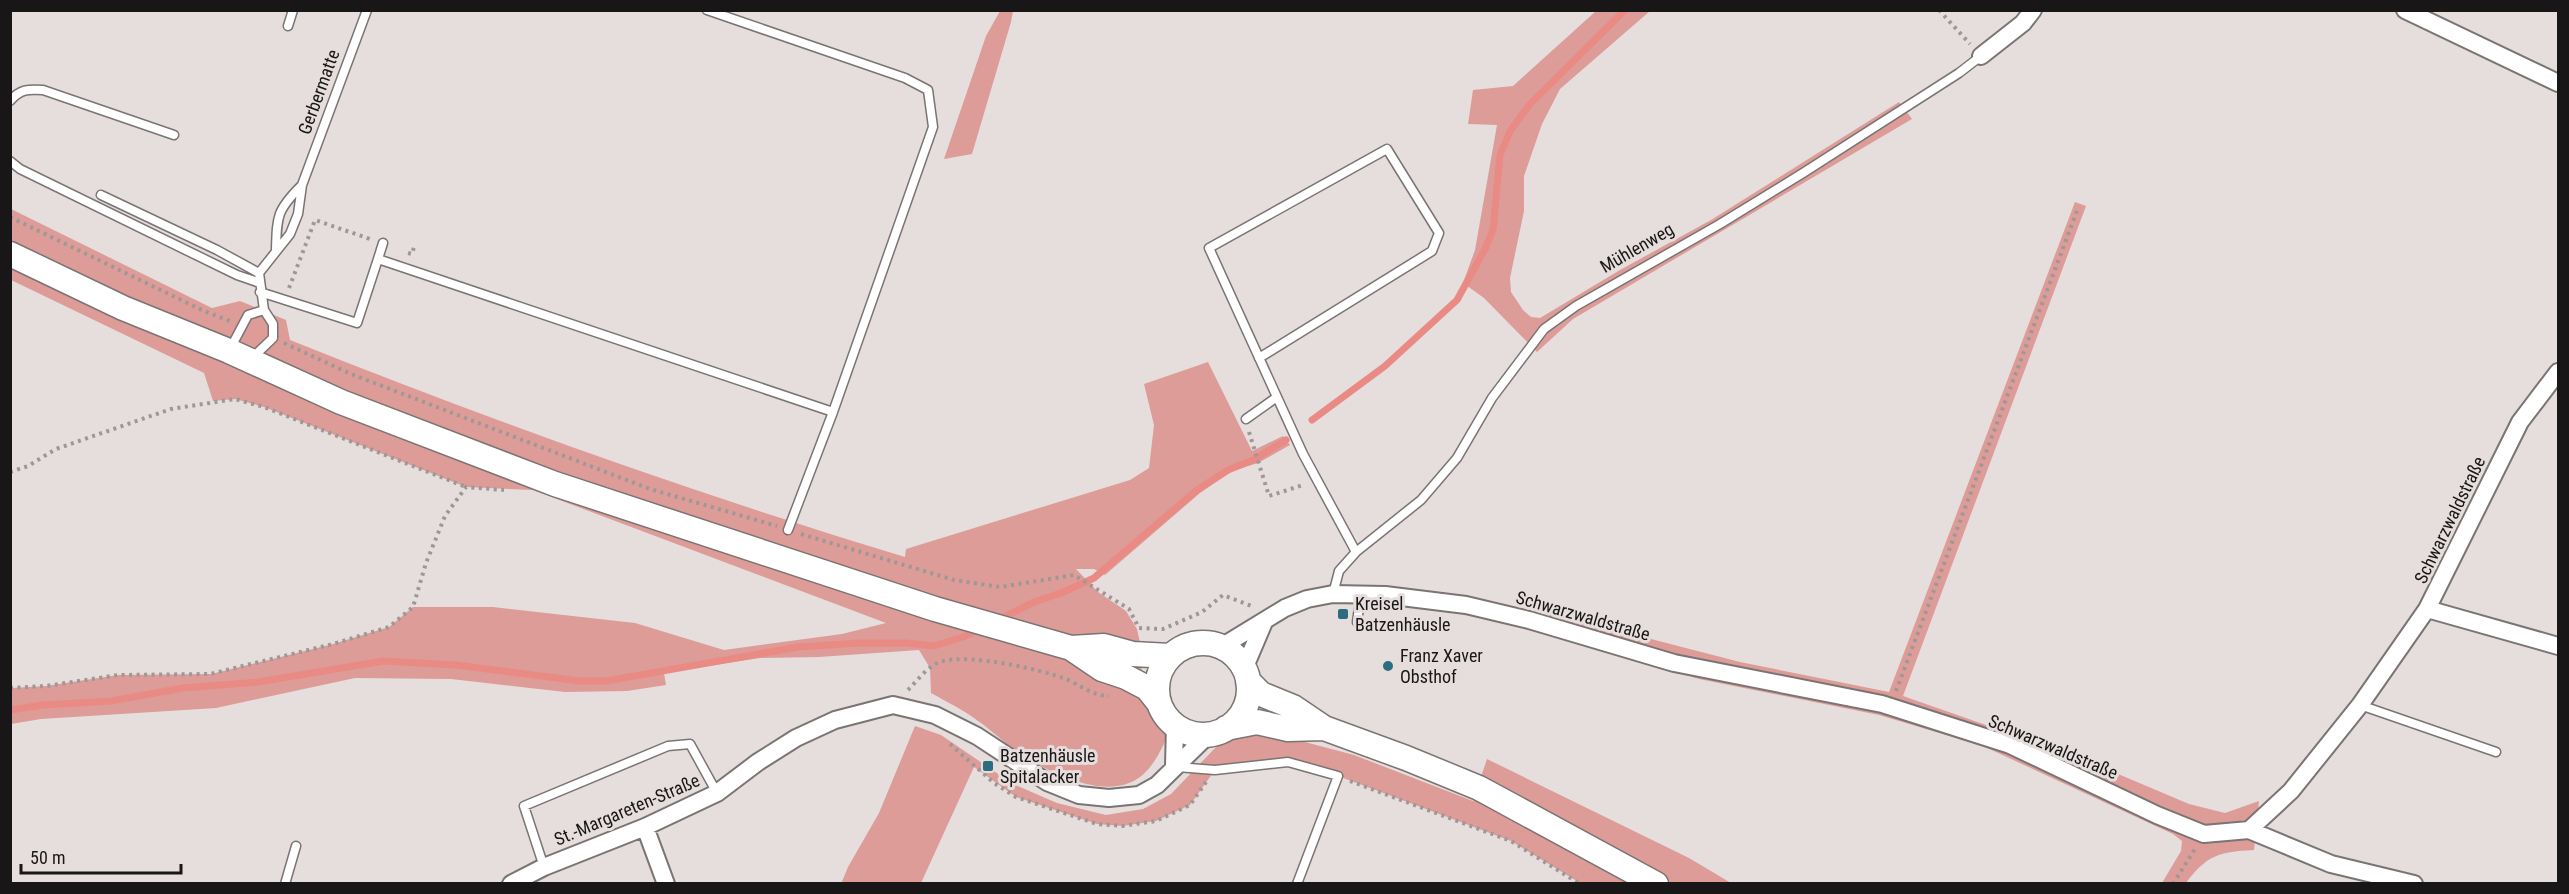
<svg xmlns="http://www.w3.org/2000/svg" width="2569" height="894" viewBox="0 0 2569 894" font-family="'Roboto Condensed',sans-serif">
  <rect width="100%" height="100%" fill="#e5dedd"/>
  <!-- green -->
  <path fill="#dd9c97" d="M 1000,11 L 1013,11 L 1011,22 L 972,154 L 944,159 L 986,36 Z
    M 1596,11 L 1650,11 L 1560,89 L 1542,124 L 1524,176 L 1524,211 L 1510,278 L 1511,292 L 1523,310 L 1531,317 L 1540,318 L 1620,270 L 1711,220 L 1899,102 L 1912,119 L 1573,319 L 1537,352 L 1484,298 L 1463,283 L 1475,250 L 1497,125 L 1468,124 L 1473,90 L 1513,86 Z
    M 2075,202 L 2086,206 L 1903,696 L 2078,757 L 2189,804 L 2225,813 L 2259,801 L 2254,850 C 2219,852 2208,854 2186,883 L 2162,883 L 2181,851 L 2182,841 L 2173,834 L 1983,746 L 1879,715 L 1699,679 L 1526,629 L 1531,608 L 1740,662 L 1889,692 Z
    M 11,209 L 212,308 L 240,301 L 286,320 L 290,340 C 492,421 697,494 905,557 L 906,549 L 1130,480 L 1149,468 L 1154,425 L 1144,384 L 1208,362 L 1252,451 L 1283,436 L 1290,445 L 1258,463 L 1232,471 L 1200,493 L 1105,575 L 1094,569 L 1076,569 L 1098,592 L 1126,611 L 1137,629 L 1144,662 L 1134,690 L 1154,710 L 1168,735 C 1160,753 1149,776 1129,783 C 1097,796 1049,772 1022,755 C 1006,745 993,731 978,721 C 964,710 947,702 931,693 L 930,668 L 919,650 L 819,657 L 760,658 L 664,673 L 666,685 L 627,691 L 565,692 L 451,679 L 355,678 L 216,708 L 41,719 L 11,724 L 11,688 L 46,686 L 118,675 L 211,674 L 333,644 L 389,627 L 413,607 L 493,607 L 635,623 L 724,650 L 842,634 L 886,623 L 533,490 L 466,487 L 264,407 L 235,399 L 213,401 L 204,373 L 11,280 Z
    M 915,726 L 941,735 L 1013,784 L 1057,803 L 1106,815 L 1143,809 L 1171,794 L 1218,745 L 1241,734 L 1267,732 L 1354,755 L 1473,801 L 1487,759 L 1689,858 L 1731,883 L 1580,883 L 1511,841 L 1338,776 L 1288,762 L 1215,770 L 1190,805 L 1156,821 L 1122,826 L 1097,824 L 1016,797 L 974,767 L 921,883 L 841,884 L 848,867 L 879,813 Z"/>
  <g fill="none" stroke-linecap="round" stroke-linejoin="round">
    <!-- stream -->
    <path stroke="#ea8a84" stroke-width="7" d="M 1312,420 L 1385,366 L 1457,300 L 1485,249 L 1493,230 L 1500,155 L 1510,131 L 1530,104 L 1625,10
      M 998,620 L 1034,602 L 1061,593 L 1094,578 L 1197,490 L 1228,470 L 1253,460 L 1286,440
      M 10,710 L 43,705 L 111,701 L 183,688 L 258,682 L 383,661 L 456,665 L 580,681 L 606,681 L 798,647 L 859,643 L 906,643 L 934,646 L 963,637 L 980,629"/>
    <!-- lane casing -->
    <g stroke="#7a7473" stroke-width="11">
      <path id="lane" d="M 707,10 L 905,78 L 928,90 L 933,127 L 833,412
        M 288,26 L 293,10
        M 10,101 C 20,89 28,89 43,90 L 174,135
        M 10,161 L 20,169 L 237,275 L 260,283
        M 101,195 L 217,250 L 259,273
        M 383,243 L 378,259 L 833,412 L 788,530
        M 276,249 C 277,216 277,210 301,186
        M 260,292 L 357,323 L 378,259
        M 229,351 L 248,315 L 264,310
        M 252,358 L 273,338 L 273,324 L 264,310 L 259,273 L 290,234 L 298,214 L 302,185 L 367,10
        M 1259,358 L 1432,251 L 1439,233 L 1387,149 L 1209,248 L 1303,454 L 1356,552
        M 1246,419 L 1277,397
        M 1333,594 L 1339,571 L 1356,552 L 1421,500 L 1457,458 L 1492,398 L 1544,329 L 1576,306 L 1720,224 L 1803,173 L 1959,73 L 1981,56
        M 1357,622 L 1361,594
        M 2360,705 L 2496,752
        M 1177,767 L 1215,770 L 1288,762 L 1338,776 L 1297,884
        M 544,867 L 524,806 L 668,746 L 690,744 L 717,793
        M 285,884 L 296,846"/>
    </g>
    <!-- street casing -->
    <g stroke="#7a7473" stroke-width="20">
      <path id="street" d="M 2405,10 L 2558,83
        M 1981,56 L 2023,23 L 2033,10
        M 2427,609 L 2558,646
        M 1221,647 L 1285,608 L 1307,599 L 1333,594 L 1385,595 L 1466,605 L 1529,620 L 1674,663 L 1882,704 L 2010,745 L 2157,815 L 2204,834 L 2249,830 L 2291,791 L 2360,705 L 2427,609 L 2520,422 L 2558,372
        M 1244,669 L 1264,622
        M 1174,766 L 1175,725
        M 645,827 L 666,884
        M 2249,830 L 2331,864 L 2414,884
        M 511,884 L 544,867 L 645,827 L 717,793 L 758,762 L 796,738 L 835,720 L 893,705 L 935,715 L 977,736 L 1047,782 L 1079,795 L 1109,798 L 1139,795 L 1157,785 L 1209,734"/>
    </g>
    <!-- secondary casing -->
    <g stroke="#7a7473" stroke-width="27">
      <path id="secondary" d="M 10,254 L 123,308 L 229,351 L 341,402 L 555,484 L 935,609 L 1071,648 L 1102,669 L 1126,677 L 1147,688 L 1159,703
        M1157 689a46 46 0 1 1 92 0a46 46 0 1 1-92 0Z
        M 1071,648 L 1104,646 L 1133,654 L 1170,656
        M 1248,681 L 1261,694 L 1293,707 L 1324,728 L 1406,758 L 1479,788 L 1656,884
        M 1226,728 L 1257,722 L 1288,729 L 1324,728"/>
    </g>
    <!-- path -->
    <path stroke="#9d9897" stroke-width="4" stroke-dasharray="3 4.5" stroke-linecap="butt" d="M 1939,10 L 1970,44
      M 10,217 L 204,311 L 230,321
      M 408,253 L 412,254 L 414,247
      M 289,288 L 315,220 L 370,239
      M 284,343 L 351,374 L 650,489 L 777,526
      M 1249,432 L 1269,496 L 1303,485
      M 10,472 L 28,466 L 56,449 L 171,409 L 235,399 L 264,407 L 466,487
      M 801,534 L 954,580 L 1000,587 L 1074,575 L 1129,609 L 1139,628 L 1163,629 L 1202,612 L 1223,595 L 1254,607
      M 10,688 L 46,686 L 118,675 L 210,674 L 333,644 L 389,627 L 413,607 L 426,563 L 445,516 L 466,487 L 504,490
      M 908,690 C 918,680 929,664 943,661 C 971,654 1040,669 1066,679 C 1080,685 1093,696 1109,696
      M 1896,691 L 2077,211
      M 950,744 L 994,783 L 1016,797 L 1097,824 L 1122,826 L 1156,821 L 1190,805 L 1206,782
      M 1350,781 L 1511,841 L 1580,884
      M 2173,884 L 2195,849"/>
    <!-- lane -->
    <use href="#lane" stroke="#fff" stroke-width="8"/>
    <!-- street -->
    <use href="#street" stroke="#fff" stroke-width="16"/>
    <!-- secondary -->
    <use href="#secondary" stroke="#fff" stroke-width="24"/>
  </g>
  <!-- markers -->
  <g fill="#2c6c80" stroke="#e5dedd" stroke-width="2">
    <rect x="1337" y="608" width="12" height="12" rx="3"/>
    <circle cx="1388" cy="666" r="6"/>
    <rect x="982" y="760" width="12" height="12" rx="3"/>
  </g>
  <g text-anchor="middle" stroke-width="6" stroke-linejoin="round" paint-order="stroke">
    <!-- street labels -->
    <g font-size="18" fill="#181616" stroke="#e5dedd">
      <text transform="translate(319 92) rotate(-70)" y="6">Gerbermatte</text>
      <text transform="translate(1637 248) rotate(-30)" y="6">Mühlenweg</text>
      <text transform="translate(2450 520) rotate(-64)" y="6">Schwarzwaldstraße</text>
      <text transform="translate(1583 616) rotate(16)" y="6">Schwarzwaldstraße</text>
      <text transform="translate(2053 747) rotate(23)" y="6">Schwarzwaldstraße</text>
      <text transform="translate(627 810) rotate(-23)" y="6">St.-Margareten-Straße</text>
    </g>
    <!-- poi labels -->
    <g font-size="18" fill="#181616" stroke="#e5dedd" text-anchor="start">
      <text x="1355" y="610">Kreisel<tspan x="1355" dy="21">Batzenhäusle</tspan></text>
      <text x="1400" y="662">Franz Xaver<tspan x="1400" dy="21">Obsthof</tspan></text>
      <text x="1000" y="762">Batzenhäusle<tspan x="1000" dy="21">Spitalacker</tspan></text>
    </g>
  </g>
  <!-- border -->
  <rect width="2569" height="894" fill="none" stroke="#181616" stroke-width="24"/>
  <!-- scale -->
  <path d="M21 864v9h160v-9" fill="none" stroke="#181616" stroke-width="3"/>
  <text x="30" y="864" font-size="18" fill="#181616" stroke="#e5dedd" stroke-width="4.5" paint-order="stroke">50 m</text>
</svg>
